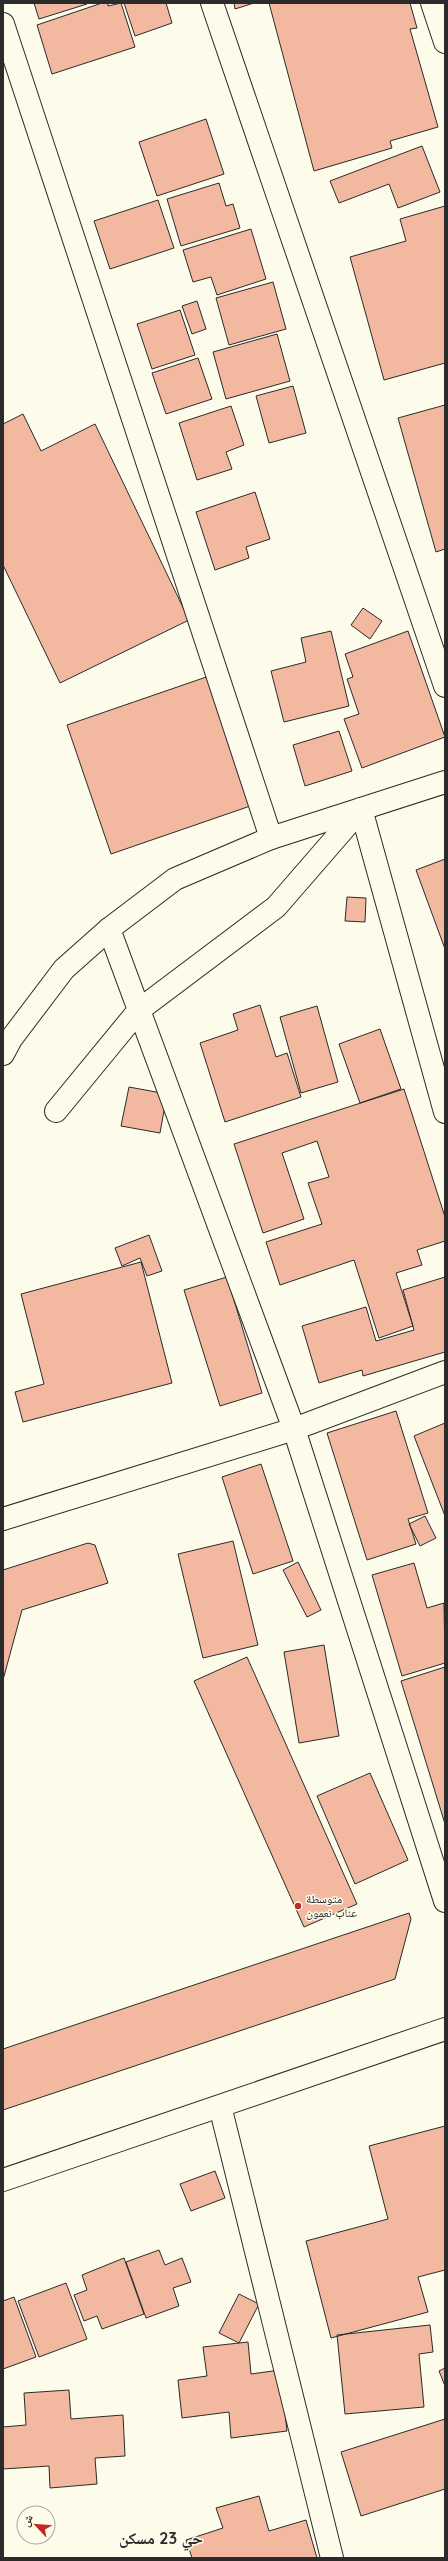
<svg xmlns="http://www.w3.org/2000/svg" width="448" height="2561" viewBox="0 0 448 2561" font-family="Quicksand,'Noto Naskh Arabic',sans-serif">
  <rect width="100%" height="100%" fill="#fdfbea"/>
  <!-- building -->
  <path fill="#f2b8a0" stroke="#2b2b2b" d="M 34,3 L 86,3 L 87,4 L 39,19 Z
    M 102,3 L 108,3 L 108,6 L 121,3 L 135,47 L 52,74 L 37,25 Z
    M 124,3 L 166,3 L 172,23 L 135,36 Z
    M 234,3 L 254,3 L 235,9 Z
    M 269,3 L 410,3 L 417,28 L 410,29 L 438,127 L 390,141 L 392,148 L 314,171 Z
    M 206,119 L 224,174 L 157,196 L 139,142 Z
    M 422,146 L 440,192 L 398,208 L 389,184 L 339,203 L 330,181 Z
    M 219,183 L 226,206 L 233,204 L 240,228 L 181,246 L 167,199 Z
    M 158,200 L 174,248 L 110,269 L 94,221 Z
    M 445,206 L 445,363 L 384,380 L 350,257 L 406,241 L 400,219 Z
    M 251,229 L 266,279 L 217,295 L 211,277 L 193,282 L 183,250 Z
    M 273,282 L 286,329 L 229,345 L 216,298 Z
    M 197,301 L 206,329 L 192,334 L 182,306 Z
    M 180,310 L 195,355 L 152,369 L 137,324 Z
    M 277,334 L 290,381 L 226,399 L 213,352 Z
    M 198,358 L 212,399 L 166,414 L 152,373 Z
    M 293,386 L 306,433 L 269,443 L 256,396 Z
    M 445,405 L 445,549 L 436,552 L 398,418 Z
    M 231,406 L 244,445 L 226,452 L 232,469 L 197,480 L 179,423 Z
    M 23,414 L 41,451 L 95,424 L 189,620 L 60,683 L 3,565 L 3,424 Z
    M 255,492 L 270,539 L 246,547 L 249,558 L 215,570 L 196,512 Z
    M 363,608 L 382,621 L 370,639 L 351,625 Z
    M 331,631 L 349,706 L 284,722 L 271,671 L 306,662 L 301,638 Z
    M 408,631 L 445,737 L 362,768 L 344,719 L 359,714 L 347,679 L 353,677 L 345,654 Z
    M 215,674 L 259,803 L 111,854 L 67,725 Z
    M 339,731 L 352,771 L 305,786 L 293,745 Z
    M 445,859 L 445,949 L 416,870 Z
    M 347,897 L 366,898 L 365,922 L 345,921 Z
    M 260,1005 L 276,1057 L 287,1053 L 301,1097 L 225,1122 L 200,1043 L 238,1030 L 233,1014 Z
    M 317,1006 L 338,1082 L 301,1093 L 280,1017 Z
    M 380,1029 L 401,1089 L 360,1103 L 339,1044 Z
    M 129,1087 L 167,1094 L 160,1133 L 121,1126 Z
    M 404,1089 L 445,1217 L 445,1241 L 417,1250 L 422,1265 L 396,1273 L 413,1326 L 379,1338 L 354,1260 L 280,1285 L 266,1242 L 322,1224 L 308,1183 L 329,1177 L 317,1141 L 282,1153 L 304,1219 L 263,1233 L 234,1144 Z
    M 149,1235 L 162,1271 L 147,1276 L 140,1258 L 122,1266 L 115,1248 Z
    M 141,1262 L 172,1383 L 23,1422 L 15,1392 L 44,1384 L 21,1294 Z
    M 227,1277 L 262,1393 L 220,1406 L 184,1290 Z
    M 445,1277 L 445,1352 L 363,1376 L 362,1370 L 319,1383 L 302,1326 L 366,1307 L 376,1341 L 414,1330 L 403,1290 Z
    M 396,1411 L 428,1513 L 408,1519 L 416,1544 L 367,1560 L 327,1433 Z
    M 445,1423 L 445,1516 L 414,1436 Z
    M 261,1464 L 293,1561 L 253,1574 L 222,1477 Z
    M 425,1516 L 436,1538 L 420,1546 L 409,1524 Z
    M 233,1541 L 258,1645 L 203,1658 L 178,1554 Z
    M 88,1543 L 95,1545 L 108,1583 L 22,1610 L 3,1680 L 3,1570 Z
    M 298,1562 L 321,1610 L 307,1617 L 283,1570 Z
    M 414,1563 L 427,1608 L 444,1603 L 445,1663 L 402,1676 L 372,1575 Z
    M 324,1645 L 339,1736 L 299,1743 L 284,1652 Z
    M 247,1657 L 357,1904 L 304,1927 L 194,1681 Z
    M 445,1667 L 445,1824 L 401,1681 Z
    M 370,1773 L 408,1860 L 355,1884 L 317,1796 Z
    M 409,1913 L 411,1919 L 395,1979 L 3,2110 L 3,2049 Z
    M 445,2126 L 445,2270 L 418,2277 L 428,2312 L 331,2338 L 306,2241 L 388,2219 L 369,2146 Z
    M 215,2171 L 225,2198 L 191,2211 L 180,2184 Z
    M 159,2250 L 165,2265 L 182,2258 L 191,2282 L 173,2288 L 179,2306 L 146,2318 L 126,2262 Z
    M 124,2258 L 144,2314 L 102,2329 L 97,2316 L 84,2321 L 74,2295 L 87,2290 L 82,2275 Z
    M 66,2283 L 87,2339 L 39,2357 L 18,2301 Z
    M 239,2294 L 259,2304 L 239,2343 L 219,2333 Z
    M 14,2297 L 36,2357 L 3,2369 L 3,2301 Z
    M 430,2325 L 433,2352 L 419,2354 L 424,2407 L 345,2414 L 337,2335 Z
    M 248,2342 L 251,2374 L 280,2370 L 287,2431 L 231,2438 L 229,2412 L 182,2418 L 178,2380 L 207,2376 L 203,2347 Z
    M 445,2368 L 445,2386 L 439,2371 Z
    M 69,2390 L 71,2419 L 123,2415 L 125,2456 L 95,2458 L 97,2484 L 50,2488 L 49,2466 L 3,2469 L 3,2427 L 26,2425 L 24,2393 Z
    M 445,2419 L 445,2489 L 361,2516 L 341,2452 Z
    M 259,2496 L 269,2531 L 306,2520 L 317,2558 L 192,2558 L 186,2540 L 223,2528 L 216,2508 Z"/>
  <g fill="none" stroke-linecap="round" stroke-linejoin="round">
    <!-- minor casing -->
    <g stroke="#2b2b2b" stroke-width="24">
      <path id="minor" d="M 212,3 L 445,686
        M 432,3 L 445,42
        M 3,24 L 271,838
        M 361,809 L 445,1112
        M 109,929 L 294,1429 L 445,1901
        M 56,1111 L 139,1010 L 276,907 L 361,809
        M 3,1519 L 294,1429 L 445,1372
        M 220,2106 L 332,2558
        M 3,2180 L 445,2029"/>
    </g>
    <!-- primary casing -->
    <g stroke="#2b2b2b" stroke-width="24">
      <path id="primary" d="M 3,1054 L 11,1039 L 64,969 L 109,929 L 175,879 L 271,838 L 445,782"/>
    </g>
    <!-- minor -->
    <use href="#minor" stroke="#fdfbea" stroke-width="22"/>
    <!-- primary -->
    <use href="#primary" stroke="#fdfbea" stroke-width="22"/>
  </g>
  <!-- markers -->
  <circle fill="#c62828" stroke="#fdfbea" stroke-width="1.5" cx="298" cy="1906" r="4"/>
  <g text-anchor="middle" stroke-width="3" stroke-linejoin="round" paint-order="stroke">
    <!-- poi labels -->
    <g font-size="12" fill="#2b2b2b" stroke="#fdfbea" text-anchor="start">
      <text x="306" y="1903">متوسطة<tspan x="306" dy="14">عناب نعمون</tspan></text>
    </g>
    <!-- district labels -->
    <g font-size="16" font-weight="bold" fill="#2b2b2b" stroke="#fdfbea">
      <text x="161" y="2544">حي 23 مسكن</text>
    </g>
  </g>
  <!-- border -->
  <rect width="448" height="2561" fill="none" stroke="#2b2b2b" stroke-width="8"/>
  <!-- north arrow -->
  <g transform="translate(36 2525) rotate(296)"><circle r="19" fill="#fdfbea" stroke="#a9a89e"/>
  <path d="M0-3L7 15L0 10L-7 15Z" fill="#c62828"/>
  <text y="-6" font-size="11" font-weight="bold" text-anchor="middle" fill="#2b2b2b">ش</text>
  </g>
</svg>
